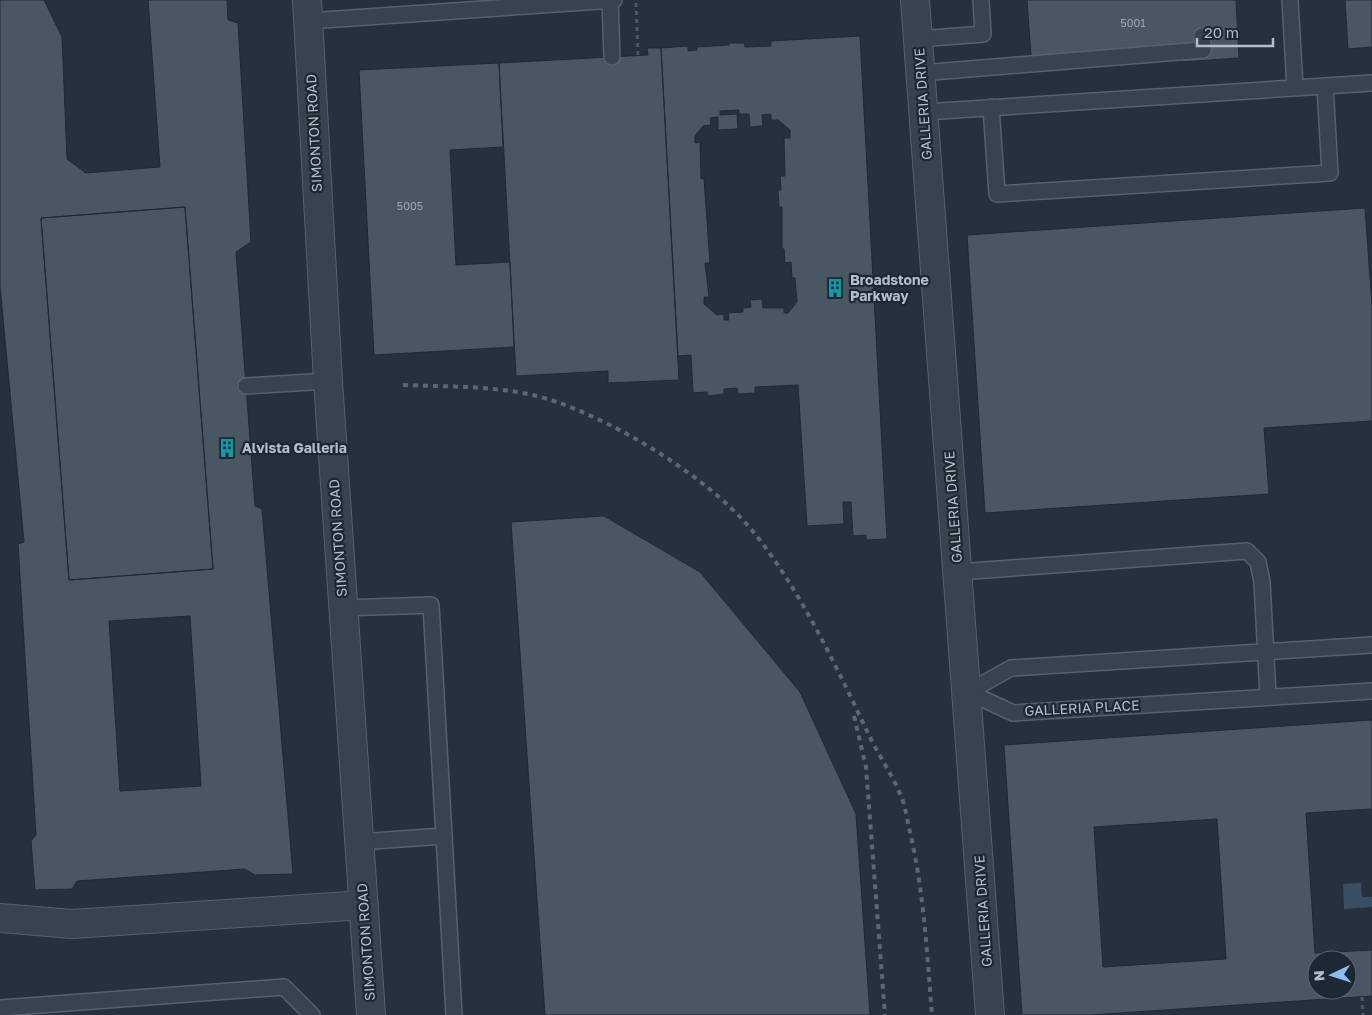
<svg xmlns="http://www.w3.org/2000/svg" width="1372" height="1015" viewBox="0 0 1372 1015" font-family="'Golos Text',sans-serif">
  <rect width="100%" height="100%" fill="#25313d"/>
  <!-- water -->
  <path fill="#394e64" d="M 1361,883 L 1362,897 L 1372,897 L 1372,907 L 1344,909 L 1343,884 Z"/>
  <!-- building -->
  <path fill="#495763" stroke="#202a34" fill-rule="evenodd" d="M 0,0 L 44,0 L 62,37 L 67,159 L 86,173 L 160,167 L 148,0 L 227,0 L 228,20 L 238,23 L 251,242 L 236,252 L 255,506 L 262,509 L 293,874 L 255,875 L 245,869 L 77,881 L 72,889 L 35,890 L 31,841 L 36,835 L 18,544 L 24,542 L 0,286 ZM 185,207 L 213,569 L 69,580 L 41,218 ZM 190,616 L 201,786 L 120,791 L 109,621 Z
    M 1027,0 L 1236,0 L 1239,58 L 1182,62 L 1181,46 L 1031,56 Z
    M 1345,0 L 1372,0 L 1372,47 L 1348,49 Z
    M 860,36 L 887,539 L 866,540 L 866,535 L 853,536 L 851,502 L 843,502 L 844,524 L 807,526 L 798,385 L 755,387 L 755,393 L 738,394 L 737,388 L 724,389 L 724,394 L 708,396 L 707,392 L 693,393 L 691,355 L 678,356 L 661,48 L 688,46 L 688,51 L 697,50 L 697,47 L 729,45 L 729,43 L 744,43 L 745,47 L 771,46 L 771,41 ZM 739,110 L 739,114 L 749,114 L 750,127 L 763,126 L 762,115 L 771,114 L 771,120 L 778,120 L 790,130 L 790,138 L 784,138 L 785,176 L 780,176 L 781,190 L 778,190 L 779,207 L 782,207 L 782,249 L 784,249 L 785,263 L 791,262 L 792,278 L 795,278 L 797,302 L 788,313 L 784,313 L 784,308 L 763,308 L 762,299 L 750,300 L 751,307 L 743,308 L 743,312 L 728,313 L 729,320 L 724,320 L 724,314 L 717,315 L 704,304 L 704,297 L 709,297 L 705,263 L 710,263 L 704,179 L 701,179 L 700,142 L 695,143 L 695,136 L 703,126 L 711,125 L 710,118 L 718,117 L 718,130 L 738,129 L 737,114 L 720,115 L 720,111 Z
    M 647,48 L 661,48 L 679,380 L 608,383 L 608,371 L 516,376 L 499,63 L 648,55 Z
    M 499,63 L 503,147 L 450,150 L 456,265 L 510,262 L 514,347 L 374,355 L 359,70 Z
    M 185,207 L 213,569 L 69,580 L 41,218 Z
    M 1365,208 L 1372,306 L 1372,421 L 1264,428 L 1269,494 L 985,513 L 967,235 Z
    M 604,516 L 700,572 L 800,692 L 856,814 L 870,1015 L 545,1015 L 511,522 Z
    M 1372,720 L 1372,809 L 1306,813 L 1315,953 L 1372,950 L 1372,996 L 1090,1015 L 1022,1015 L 1004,745 ZM 1217,819 L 1226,959 L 1103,967 L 1094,827 ZM 1317,960 L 1347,960 L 1347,990 L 1317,990 Z"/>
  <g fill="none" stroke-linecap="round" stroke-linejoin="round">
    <!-- lane casing -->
    <g stroke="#57616b" stroke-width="18">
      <path id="lane" d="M 610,0 L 612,57
        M 1290,0 L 1295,88
        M 308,21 L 614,0
        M 919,39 L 983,34 L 981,0
        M 921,73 L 1203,50 L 1202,36
        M 991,107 L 997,194 L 1330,173 L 1325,86
        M 924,112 L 1372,83
        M 246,386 L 328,381
        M 958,572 L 1247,551 L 1258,562 L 1262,582 L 1268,697
        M 343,608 L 431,605 L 444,836
        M 968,692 L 1011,668 L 1372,645
        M 968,692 L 1013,713 L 1372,691
        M 359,842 L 444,836 L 454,1015
        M 0,1008 L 284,987 L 312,1015"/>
    </g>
    <!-- street casing -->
    <g stroke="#57616b" stroke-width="30">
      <path id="street" d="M 307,0 L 328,381 L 371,1015
        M 915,0 L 990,1015
        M 0,918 L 72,924 L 364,905"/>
    </g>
    <!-- path -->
    <path stroke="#475c5d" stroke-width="3" stroke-dasharray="4 4" stroke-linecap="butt" d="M 636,3 L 638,55
      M 1362,997 L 1363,1015"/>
    <!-- lane -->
    <use href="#lane" stroke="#39434d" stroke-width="15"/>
    <!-- street -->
    <use href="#street" stroke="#39434d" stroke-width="28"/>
    <!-- rail -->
    <path stroke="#5b6774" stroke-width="4" stroke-dasharray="5 5" stroke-linecap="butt" d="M 403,385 C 453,387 506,385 554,401 C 618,423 706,476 750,528 C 798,585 835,664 867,731 C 877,753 892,774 901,796 C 906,807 907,821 910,832 C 924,892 927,954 932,1015
      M 854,716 L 866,767 L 885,1015"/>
  </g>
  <!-- icons -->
  <defs>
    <g id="building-bare" transform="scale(1.5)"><path d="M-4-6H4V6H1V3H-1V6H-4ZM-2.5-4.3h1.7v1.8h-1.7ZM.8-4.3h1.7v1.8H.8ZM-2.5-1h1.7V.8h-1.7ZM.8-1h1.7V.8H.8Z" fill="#0f9aa8" stroke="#1e2832" stroke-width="2.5" paint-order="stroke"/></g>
  </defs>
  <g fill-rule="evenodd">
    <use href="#building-bare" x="835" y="288"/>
    <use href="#building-bare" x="227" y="448"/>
  </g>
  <g text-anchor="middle" stroke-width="4.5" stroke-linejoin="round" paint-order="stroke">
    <!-- number labels -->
    <g font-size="11" fill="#9aa4af">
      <text x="1133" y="27">5001</text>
      <text x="410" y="210">5005</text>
    </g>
    <!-- street labels -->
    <g font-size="14" fill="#b5bec8" stroke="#1e2832">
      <text transform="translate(923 104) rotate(-94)" y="5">GALLERIA DRIVE</text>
      <text transform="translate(314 133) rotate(-93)" y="5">SIMONTON ROAD</text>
      <text transform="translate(953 507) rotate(-94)" y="5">GALLERIA DRIVE</text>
      <text transform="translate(338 538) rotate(-94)" y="5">SIMONTON ROAD</text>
      <text transform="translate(1082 708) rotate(-3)" y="5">GALLERIA PLACE</text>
      <text transform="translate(983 911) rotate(-94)" y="5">GALLERIA DRIVE</text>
      <text transform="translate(366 942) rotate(-94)" y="5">SIMONTON ROAD</text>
    </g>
    <!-- poi labels -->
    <g font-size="14" font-weight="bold" fill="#b5bec8" stroke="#1e2832" text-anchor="start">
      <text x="850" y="285">Broadstone<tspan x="850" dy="16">Parkway</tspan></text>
      <text x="242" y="453">Alvista Galleria</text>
    </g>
  </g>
  <!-- north arrow -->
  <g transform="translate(1332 975) rotate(266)"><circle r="24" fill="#1e2832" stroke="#5a646e"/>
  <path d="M0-4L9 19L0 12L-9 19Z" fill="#8ebdf4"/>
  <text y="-8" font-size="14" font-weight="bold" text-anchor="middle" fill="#b5bec8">N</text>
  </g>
  <!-- scale -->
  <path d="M1197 38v8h76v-8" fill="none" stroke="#b5bec8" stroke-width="2.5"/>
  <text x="1204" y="38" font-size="15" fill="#b5bec8" stroke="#1e2832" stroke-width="4" paint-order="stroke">20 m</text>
</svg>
